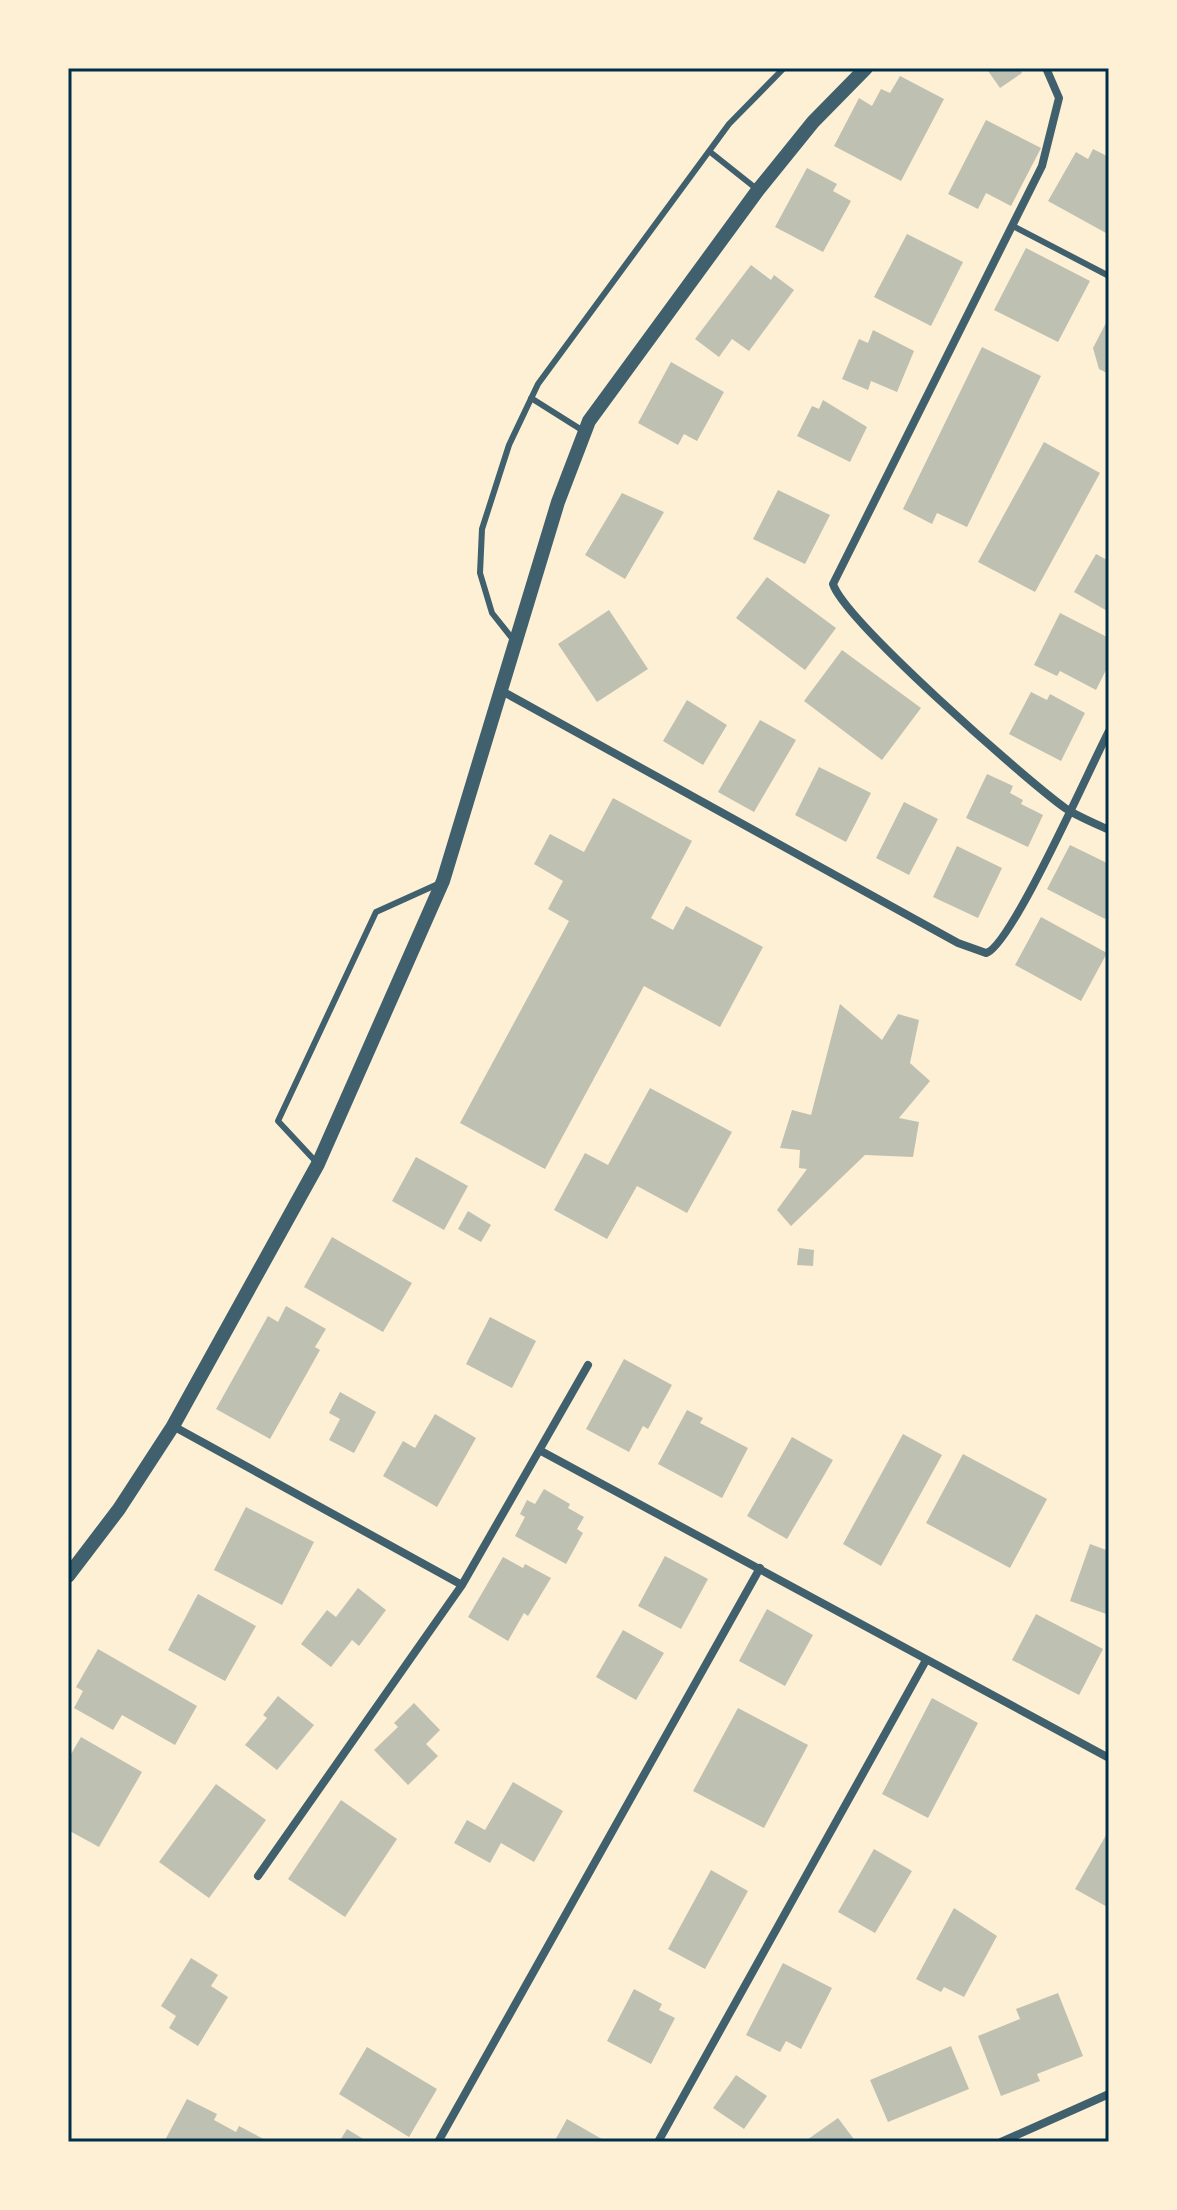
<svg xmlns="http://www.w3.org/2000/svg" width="1177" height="2210" viewBox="0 0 1177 2210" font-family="'Asap Condensed',sans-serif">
  <rect width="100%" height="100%" fill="#fdf0d5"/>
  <!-- building -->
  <path fill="#bec0b2" d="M 986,68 L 1019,68 L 1022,73 L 1000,88 Z
    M 900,76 L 944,99 L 901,181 L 834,146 L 859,98 L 872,106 L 881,89 L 890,93 Z
    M 986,120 L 1041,148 L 1011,206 L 986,193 L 978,209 L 948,194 Z
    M 1093,149 L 1109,157 L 1109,227 L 1106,233 L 1048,201 L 1076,152 L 1088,159 Z
    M 807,168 L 837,184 L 833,191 L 851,201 L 823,252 L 775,227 Z
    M 907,234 L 963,262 L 931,326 L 874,297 Z
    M 1026,248 L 1090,281 L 1058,342 L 994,310 Z
    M 751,265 L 771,280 L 774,275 L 794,290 L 749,351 L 732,339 L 719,357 L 695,339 Z
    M 1109,317 L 1109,374 L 1099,369 L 1093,348 Z
    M 873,330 L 914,351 L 897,392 L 871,381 L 868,390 L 842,379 L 859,339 L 868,343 Z
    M 982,347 L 1041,376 L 967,527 L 937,513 L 932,524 L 903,509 Z
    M 671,362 L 724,392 L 697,441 L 684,434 L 678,445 L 638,423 Z
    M 823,400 L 867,427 L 850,462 L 797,436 L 812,406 L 819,409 Z
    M 1044,442 L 1100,473 L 1035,592 L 978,562 Z
    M 778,490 L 830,515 L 805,564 L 753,539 Z
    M 622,493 L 664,512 L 625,579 L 585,555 Z
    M 1096,554 L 1109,561 L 1109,612 L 1074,592 Z
    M 767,577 L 836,628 L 805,670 L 736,618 Z
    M 609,610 L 648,669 L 597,702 L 558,644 Z
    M 1060,613 L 1109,638 L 1109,664 L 1096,690 L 1060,671 L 1057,676 L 1034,665 Z
    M 842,650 L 921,708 L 882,760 L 804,701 Z
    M 1031,692 L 1047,700 L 1050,694 L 1085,713 L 1061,761 L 1009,734 Z
    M 687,700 L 727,725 L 703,765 L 663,741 Z
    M 760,720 L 796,740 L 754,812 L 718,792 Z
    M 819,767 L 871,793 L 846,842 L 795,815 Z
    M 987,774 L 1013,786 L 1010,793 L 1023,800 L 1021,804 L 1043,815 L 1028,847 L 966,818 Z
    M 613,798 L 692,841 L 651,918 L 673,930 L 686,906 L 763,947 L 720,1027 L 644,986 L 545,1169 L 460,1123 L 569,921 L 548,909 L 563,881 L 534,864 L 550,834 L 584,852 Z
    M 904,802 L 938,819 L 909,875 L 876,858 Z
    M 1070,845 L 1109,864 L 1109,911 L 1105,919 L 1047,889 Z
    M 957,846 L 1002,868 L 978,918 L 933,897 Z
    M 1041,917 L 1107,953 L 1081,1001 L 1015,965 Z
    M 840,1004 L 882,1040 L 898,1014 L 919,1020 L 910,1063 L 930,1081 L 899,1118 L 919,1122 L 913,1157 L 865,1155 L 791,1226 L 777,1210 L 807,1169 L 799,1168 L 800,1150 L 780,1148 L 792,1110 L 811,1115 Z
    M 650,1088 L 732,1132 L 687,1213 L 637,1186 L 607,1239 L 554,1210 L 585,1153 L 608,1165 Z
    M 416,1157 L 468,1186 L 444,1230 L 392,1201 Z
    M 468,1211 L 491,1225 L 481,1242 L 458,1229 Z
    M 332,1237 L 412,1283 L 383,1332 L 304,1287 Z
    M 799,1248 L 814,1250 L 813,1266 L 797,1265 Z
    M 286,1306 L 326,1329 L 315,1347 L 320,1350 L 270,1439 L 216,1409 L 268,1316 L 278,1322 Z
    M 490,1317 L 536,1341 L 512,1388 L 466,1364 Z
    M 624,1359 L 672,1385 L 648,1429 L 643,1426 L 629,1452 L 586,1429 Z
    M 340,1392 L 376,1412 L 354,1453 L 329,1440 L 340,1419 L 329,1413 Z
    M 687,1410 L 703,1418 L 700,1423 L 748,1448 L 722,1498 L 658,1464 Z
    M 435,1414 L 476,1438 L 437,1507 L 383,1476 L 403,1441 L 415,1448 Z
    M 903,1434 L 942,1455 L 881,1566 L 843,1544 Z
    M 792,1437 L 833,1460 L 787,1539 L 747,1516 Z
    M 963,1454 L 1047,1499 L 1010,1568 L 926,1523 Z
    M 544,1489 L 570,1504 L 568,1508 L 584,1517 L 577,1529 L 583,1533 L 566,1564 L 515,1536 L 525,1517 L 520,1514 L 527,1500 L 535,1504 Z
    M 246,1507 L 314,1542 L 282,1605 L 214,1570 Z
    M 1090,1544 L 1109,1551 L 1109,1615 L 1070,1601 Z
    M 665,1556 L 708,1579 L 681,1629 L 638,1606 Z
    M 503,1557 L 523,1568 L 525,1564 L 551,1578 L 528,1616 L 524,1613 L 508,1641 L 468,1617 Z
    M 358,1588 L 386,1610 L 359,1646 L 352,1640 L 331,1667 L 301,1644 L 327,1610 L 336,1617 Z
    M 198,1594 L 256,1626 L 225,1681 L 168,1650 Z
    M 767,1609 L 813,1635 L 785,1686 L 739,1661 Z
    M 1036,1614 L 1103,1649 L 1079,1695 L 1012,1660 Z
    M 623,1630 L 664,1653 L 636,1700 L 596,1677 Z
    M 98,1649 L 197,1706 L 175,1745 L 122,1715 L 113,1730 L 74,1708 L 83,1691 L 76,1687 Z
    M 278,1696 L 314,1725 L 277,1770 L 245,1745 L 267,1718 L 263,1715 Z
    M 932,1698 L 978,1723 L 928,1818 L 882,1794 Z
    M 414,1703 L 440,1730 L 426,1744 L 438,1756 L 408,1785 L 374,1750 L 398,1727 L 394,1723 Z
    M 738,1708 L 808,1745 L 764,1828 L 693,1791 Z
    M 81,1737 L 142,1772 L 99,1847 L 68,1830 L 68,1759 Z
    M 513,1782 L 563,1811 L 534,1862 L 501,1843 L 490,1863 L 454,1843 L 467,1820 L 485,1830 Z
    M 216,1784 L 266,1820 L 209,1898 L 159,1862 Z
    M 341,1800 L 397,1839 L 345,1917 L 288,1879 Z
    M 1109,1830 L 1109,1908 L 1075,1889 Z
    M 874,1849 L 912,1871 L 875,1933 L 838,1912 Z
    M 711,1870 L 748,1891 L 705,1969 L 668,1949 Z
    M 954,1908 L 997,1936 L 964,1997 L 944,1987 L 941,1992 L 916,1979 Z
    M 191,1958 L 218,1975 L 211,1986 L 228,1997 L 198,2046 L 169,2028 L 176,2016 L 161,2006 Z
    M 783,1963 L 832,1988 L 801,2049 L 786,2041 L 780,2052 L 746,2035 Z
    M 634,1989 L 662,2004 L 659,2010 L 675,2018 L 651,2064 L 607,2041 Z
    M 1058,1993 L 1083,2056 L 1037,2074 L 1040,2081 L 1001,2096 L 978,2036 L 1020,2019 L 1016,2009 Z
    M 951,2046 L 969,2089 L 888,2122 L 870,2080 Z
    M 367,2047 L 437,2089 L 409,2137 L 339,2094 Z
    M 736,2075 L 767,2096 L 744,2129 L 713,2108 Z
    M 187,2099 L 217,2114 L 214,2120 L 236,2132 L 239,2126 L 269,2142 L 164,2142 Z
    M 838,2118 L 856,2142 L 804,2142 Z
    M 567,2119 L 607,2142 L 554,2142 Z
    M 347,2129 L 368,2142 L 339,2142 Z"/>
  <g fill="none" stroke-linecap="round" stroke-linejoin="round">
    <!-- service -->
    <path stroke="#3f606c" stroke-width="6" d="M 709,151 L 758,190
      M 1013,226 L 1109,276
      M 531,398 L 585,432
      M 515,642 L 492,613 L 480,573 L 482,529 L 509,445 L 538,384 L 729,124 L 784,68
      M 318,1164 L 278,1121 L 376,912 L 438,884"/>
    <!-- minor -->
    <path stroke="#3f606c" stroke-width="8" d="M 1046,68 L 1059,98 L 1042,166 L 833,584 C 845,621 1026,780 1065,808 C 1078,817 1095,823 1109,830
      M 500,690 L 958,943 L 986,953 C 1011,947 1091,765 1109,731
      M 173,1426 L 462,1585
      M 541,1451 L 1109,1758
      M 258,1876 L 462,1585 L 588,1365
      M 438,2142 L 760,1568
      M 658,2142 L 925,1662
      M 1001,2142 L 1109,2094"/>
    <!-- tertiary -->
    <path stroke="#3f606c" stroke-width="14" d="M 68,1576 L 119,1509 L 173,1426 L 318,1164 L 443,881 L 558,502 L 589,421 L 758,190 L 813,122 L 866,68"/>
  </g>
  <!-- border -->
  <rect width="1177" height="2210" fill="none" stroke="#fdf0d5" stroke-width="140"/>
  <rect x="70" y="70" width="1037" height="2070" fill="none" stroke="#003049" stroke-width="3"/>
</svg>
